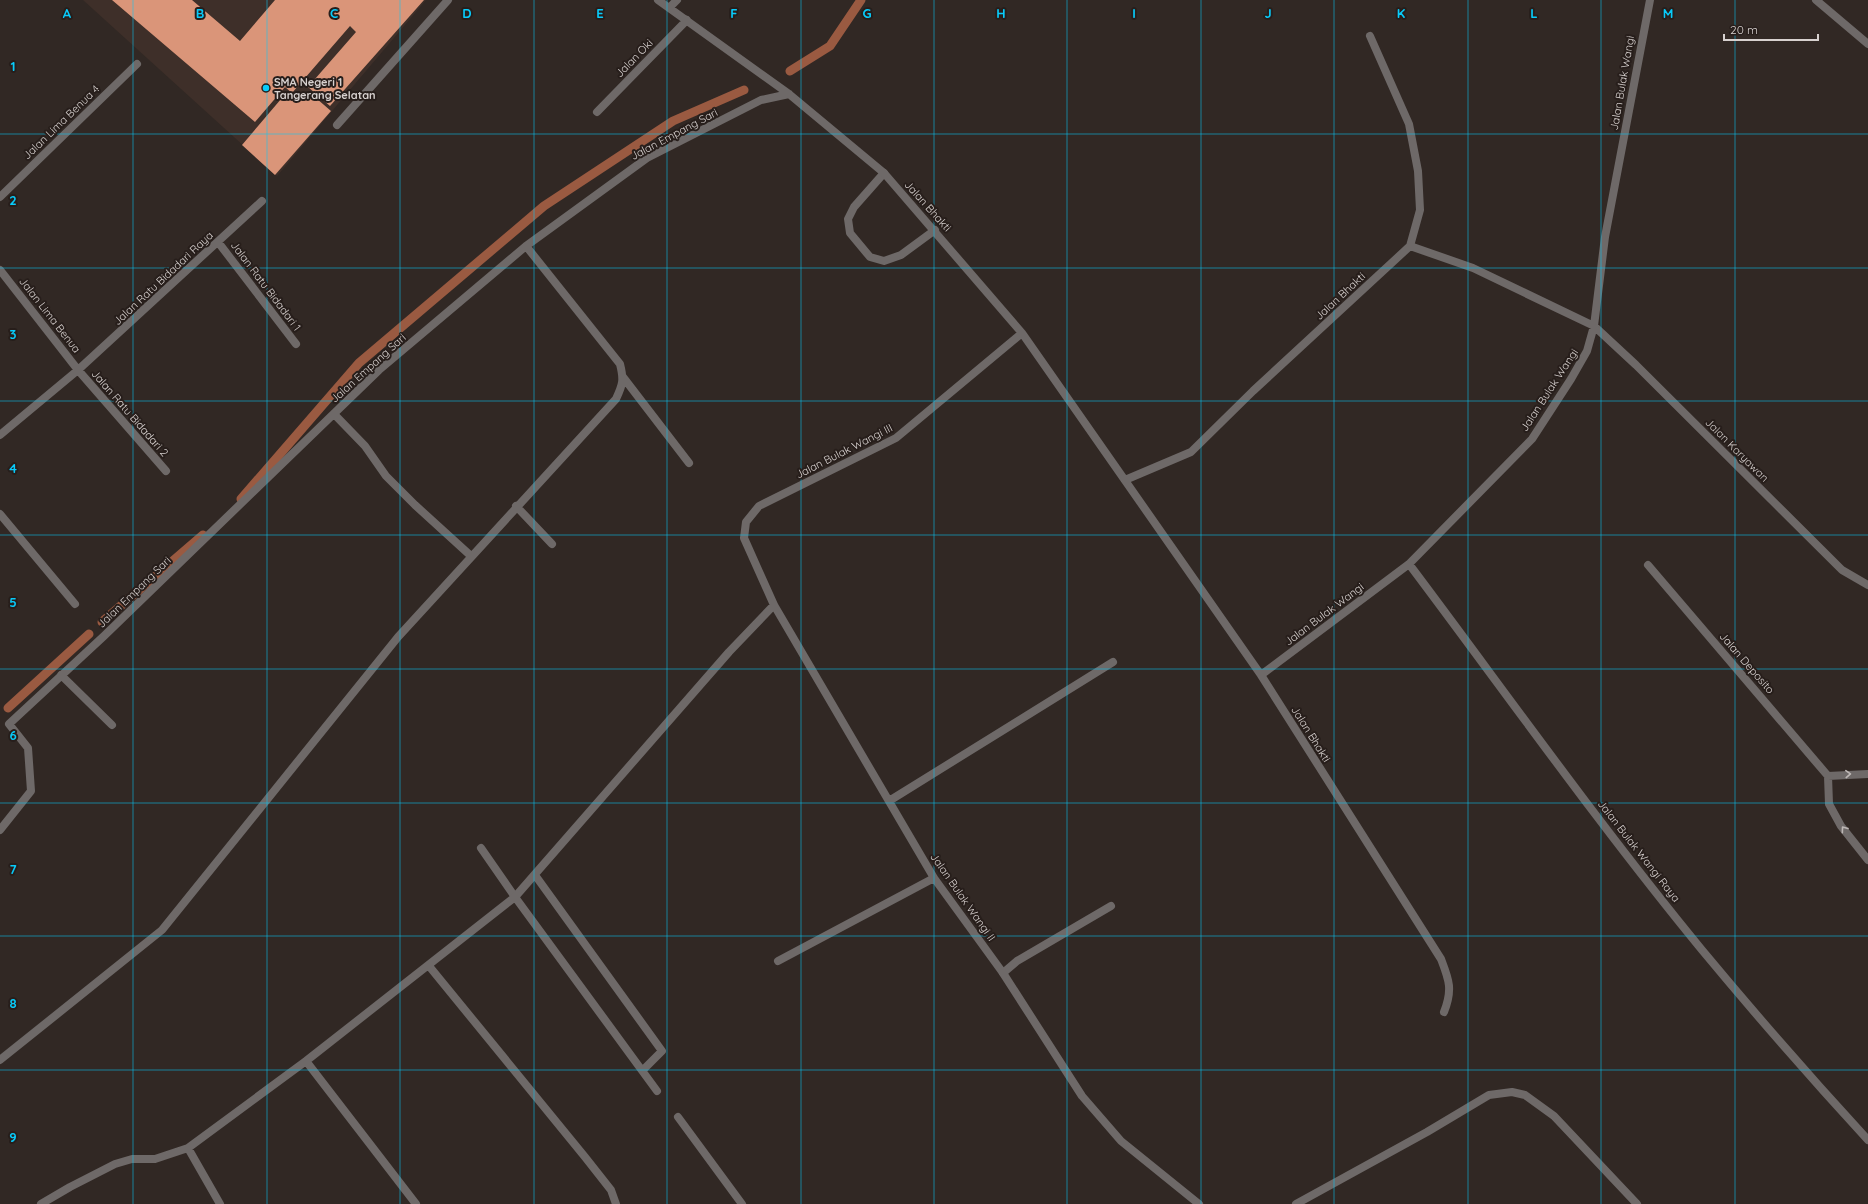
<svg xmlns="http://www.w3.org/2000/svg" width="1868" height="1204" viewBox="0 0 1868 1204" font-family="Quicksand,sans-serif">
  <rect width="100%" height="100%" fill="#312824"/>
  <!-- built -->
  <path fill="#3e2f29" d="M 83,0 L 426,0 L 277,176 Z"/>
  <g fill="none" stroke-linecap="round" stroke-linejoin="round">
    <!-- stream -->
    <path stroke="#9a5a41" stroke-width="9" d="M 790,71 L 830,46 L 861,0
      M 241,499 L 359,363 L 544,206 L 673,121 L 744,90
      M 102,622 L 203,535
      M 8,708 L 89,634"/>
  </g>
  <!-- building -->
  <path fill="#da9579" d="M 112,0 L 192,0 L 240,41 L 275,0 L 424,0 L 330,106 L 308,87 L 356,32 L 350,26 L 292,93 L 285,87 L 255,122 Z
    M 287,92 L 294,98 L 297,93 L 303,99 L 309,92 L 331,111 L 275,175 L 242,145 Z"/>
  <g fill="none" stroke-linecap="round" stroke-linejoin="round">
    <!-- service -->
    <path stroke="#6e6968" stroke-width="8" d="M 884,173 L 854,207 L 848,219 L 850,233 L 870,257 L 884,261 L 901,255 L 935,230
      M 481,848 L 515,897
      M 1003,973 L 1017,961 L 1111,906"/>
    <!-- minor -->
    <path stroke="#6e6968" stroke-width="8" d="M 658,0 L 789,94 L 884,173 L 1022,333 L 1261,675 L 1441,959 C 1449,980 1453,989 1444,1012
      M 1816,0 L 1868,44
      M 669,8 L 677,0
      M 1370,36 L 1409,124 L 1418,171 L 1420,210 L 1410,246
      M 597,112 L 687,20
      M 337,125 L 448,0
      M 0,197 L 137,64
      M 218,242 L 296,344
      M 0,270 L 78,370 L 166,471
      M 1022,333 L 896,438 L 759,506 L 746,522 L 744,538 L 774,605 L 934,878 L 1003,973 L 1082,1096 L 1121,1141 L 1199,1204
      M 623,377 L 689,463
      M 334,414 L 365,446 L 386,476 L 415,505 L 471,556
      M 0,435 L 78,370 L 262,201
      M 1125,480 L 1191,452 L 1253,391 L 1410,246 L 1473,268 L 1594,326 L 1636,365 L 1842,570 L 1868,585
      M 516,506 L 552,544
      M 0,514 L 75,604
      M 1409,564 C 1506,693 1600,826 1702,950 C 1756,1015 1811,1078 1868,1140
      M 1648,565 L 1828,776 L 1829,804 L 1841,826 L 1868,860
      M 61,675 L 112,725
      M 1261,675 L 1409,564 L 1532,439 L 1571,379 L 1587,351 L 1594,326 L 1605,237 L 1650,0
      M 1828,776 L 1868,774
      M 889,801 L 1113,662
      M 0,830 L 31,791 L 28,748 L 9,724 L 104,636 L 379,370 L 526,246 L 647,158 L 761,100 L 789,94
      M 535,875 L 662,1051 L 643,1070
      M 515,897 L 657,1091
      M 778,961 L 934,878
      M 429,966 L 585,1157 L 611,1190 L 616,1204
      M 0,1060 L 162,930 L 398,637 L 616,399 C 623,384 624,380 620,364 L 526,246
      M 306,1061 L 416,1204
      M 678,1117 L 742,1204
      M 188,1148 L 220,1204
      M 41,1204 L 70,1187 L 115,1164 L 132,1159 L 155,1159 L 188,1148 L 306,1061 L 515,897 L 729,652 L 774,605
      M 1296,1204 L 1427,1132 L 1489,1095 L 1512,1092 L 1525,1095 L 1554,1116 L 1637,1204"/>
  </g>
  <!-- one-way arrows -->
  <defs><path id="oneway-chevron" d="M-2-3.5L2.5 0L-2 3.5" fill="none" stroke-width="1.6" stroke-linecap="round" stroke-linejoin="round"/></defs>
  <g stroke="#bdb7b5">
    <use href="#oneway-chevron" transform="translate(1848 774) rotate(-3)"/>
    <use href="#oneway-chevron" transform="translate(1844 829) rotate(-126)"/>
  </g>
  <!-- grid -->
  <path fill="none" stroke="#08cbfa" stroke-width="1" stroke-opacity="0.55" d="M 133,0 L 133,1204M 267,0 L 267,1204M 400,0 L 400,1204M 534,0 L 534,1204M 667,0 L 667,1204M 801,0 L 801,1204M 934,0 L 934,1204M 1067,0 L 1067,1204M 1201,0 L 1201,1204M 1334,0 L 1334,1204M 1468,0 L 1468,1204M 1601,0 L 1601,1204M 1735,0 L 1735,1204M 0,134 L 1868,134M 0,268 L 1868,268M 0,401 L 1868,401M 0,535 L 1868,535M 0,669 L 1868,669M 0,803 L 1868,803M 0,936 L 1868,936M 0,1070 L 1868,1070"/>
  <!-- markers -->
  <circle fill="#08cbfa" stroke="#271e1b" stroke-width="1.5" cx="266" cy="88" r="4"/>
  <g text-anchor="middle" stroke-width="4" stroke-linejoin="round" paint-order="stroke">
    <!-- street labels -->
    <g font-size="11" fill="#d7d1cf" stroke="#271e1b">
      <text transform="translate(634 58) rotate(-46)" y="4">Jalan Oki</text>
      <text transform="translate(1622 83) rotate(-80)" y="4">Jalan Bulak Wangi</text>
      <text transform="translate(61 122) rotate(-44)" y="4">Jalan Lima Benua 4</text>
      <text transform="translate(674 134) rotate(-28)" y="4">Jalan Empang Sari</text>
      <text transform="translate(928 206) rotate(48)" y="4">Jalan Bhakti</text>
      <text transform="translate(163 278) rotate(-43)" y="4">Jalan Ratu Bidadari Raya</text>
      <text transform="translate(266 286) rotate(53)" y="4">Jalan Ratu Bidadari 1</text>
      <text transform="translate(1340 296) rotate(-43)" y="4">Jalan Bhakti</text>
      <text transform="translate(50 315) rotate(52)" y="4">Jalan Lima Benua</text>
      <text transform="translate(368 368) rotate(-42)" y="4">Jalan Empang Sari</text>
      <text transform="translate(1549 390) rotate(-57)" y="4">Jalan Bulak Wangi</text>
      <text transform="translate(130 413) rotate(49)" y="4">Jalan Ratu Bidadari 2</text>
      <text transform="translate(1737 450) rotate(45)" y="4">Jalan Karyawan</text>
      <text transform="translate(844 451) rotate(-27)" y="4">Jalan Bulak Wangi III</text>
      <text transform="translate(134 592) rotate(-44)" y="4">Jalan Empang Sari</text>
      <text transform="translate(1324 614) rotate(-37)" y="4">Jalan Bulak Wangi</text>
      <text transform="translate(1747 663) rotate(49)" y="4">Jalan Deposito</text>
      <text transform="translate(1311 734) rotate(58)" y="4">Jalan Bhakti</text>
      <text transform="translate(1639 851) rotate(52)" y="4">Jalan Bulak Wangi Raya</text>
      <text transform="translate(963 897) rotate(55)" y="4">Jalan Bulak Wangi II</text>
    </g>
    <!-- poi labels -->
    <g font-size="11" font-weight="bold" fill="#d7d1cf" stroke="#271e1b" text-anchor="start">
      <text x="274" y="86">SMA Negeri 1<tspan x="274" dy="13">Tangerang Selatan</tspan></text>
    </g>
  </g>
  <g font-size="13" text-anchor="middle" font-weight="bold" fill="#08cbfa" stroke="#271e1b" stroke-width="4" stroke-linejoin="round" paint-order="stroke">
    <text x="67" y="18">A</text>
    <text x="200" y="18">B</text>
    <text x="334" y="18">C</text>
    <text x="467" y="18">D</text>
    <text x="600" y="18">E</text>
    <text x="734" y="18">F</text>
    <text x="867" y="18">G</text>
    <text x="1001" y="18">H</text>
    <text x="1134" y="18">I</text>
    <text x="1268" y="18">J</text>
    <text x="1401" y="18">K</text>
    <text x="1534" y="18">L</text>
    <text x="1668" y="18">M</text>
    <text x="13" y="71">1</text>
    <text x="13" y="205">2</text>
    <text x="13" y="339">3</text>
    <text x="13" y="473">4</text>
    <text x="13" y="607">5</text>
    <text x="13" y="740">6</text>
    <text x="13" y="874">7</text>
    <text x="13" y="1008">8</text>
    <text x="13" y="1142">9</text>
  </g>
  <!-- scale -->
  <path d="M1724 34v6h94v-6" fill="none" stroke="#d7d1cf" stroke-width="2"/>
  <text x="1730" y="34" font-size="12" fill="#d7d1cf" stroke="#271e1b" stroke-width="3" paint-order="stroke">20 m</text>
</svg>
